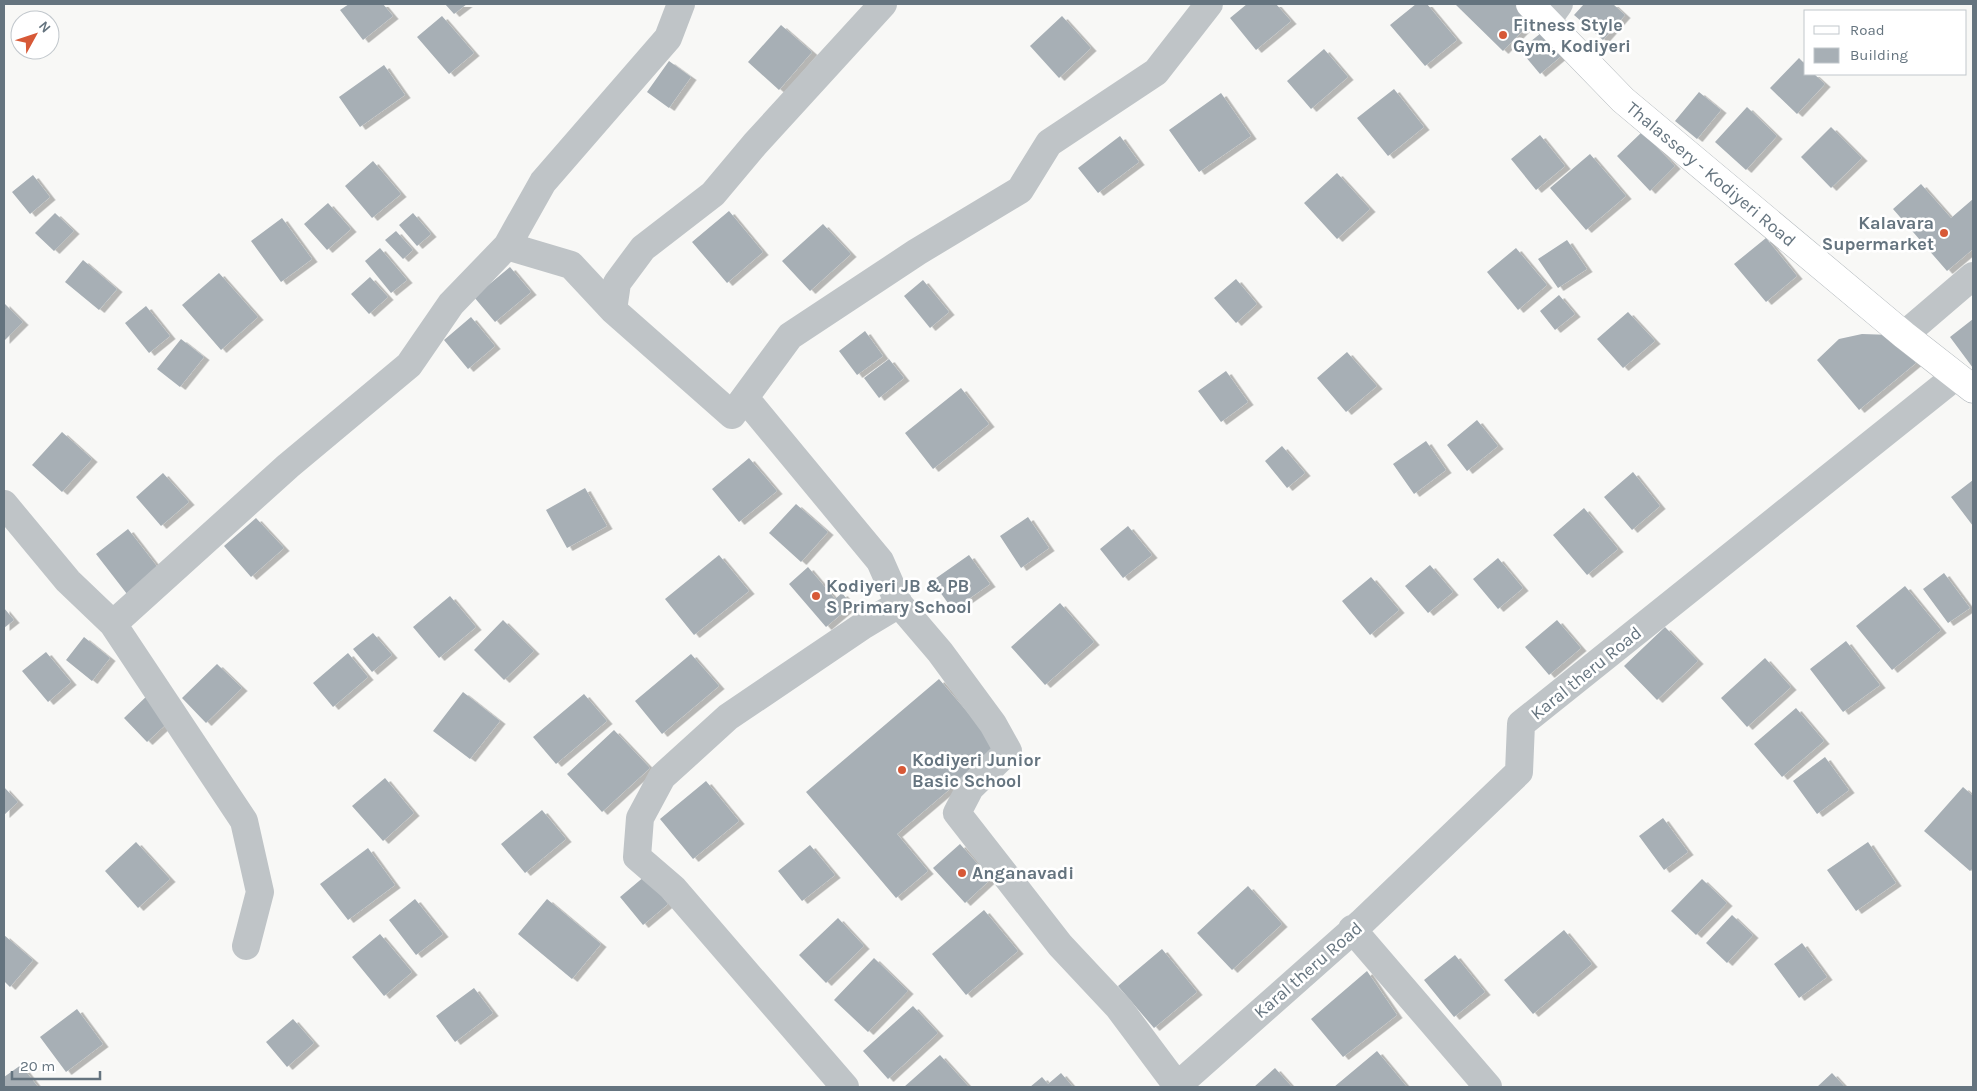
<svg xmlns="http://www.w3.org/2000/svg" width="1977" height="1091" viewBox="0 0 1977 1091" font-family="Karla,sans-serif">
  <defs>
    <filter id="shadow"><feDropShadow dx="5.5" dy="3" stdDeviation="0" flood-color="#0004"/></filter>
  </defs>
  <rect width="100%" height="100%" fill="#f8f8f6"/>
  <!-- building -->
  <path fill="#a7afb5" filter="url(#shadow)" d="M 349,4 L 383,4 L 393,16 L 363,40 L 340,10 Z
    M 445,4 L 467,4 L 454,14 Z
    M 1247,4 L 1276,4 L 1291,21 L 1256,50 L 1230,18 Z
    M 1416,4 L 1427,4 L 1457,40 L 1425,66 L 1390,25 Z
    M 1455,4 L 1519,4 L 1534,19 L 1503,51 Z
    M 1584,4 L 1613,4 L 1625,15 L 1603,40 L 1574,15 Z
    M 442,16 L 474,53 L 449,74 L 417,37 Z
    M 1062,16 L 1091,48 L 1059,78 L 1030,46 Z
    M 781,25 L 812,52 L 779,90 L 748,62 Z
    M 1546,29 L 1566,52 L 1540,74 L 1520,50 Z
    M 1324,49 L 1348,77 L 1311,109 L 1287,81 Z
    M 1799,58 L 1806,65 L 1806,74 L 1814,74 L 1825,84 L 1797,114 L 1770,88 Z
    M 669,61 L 691,77 L 669,108 L 647,92 Z
    M 384,65 L 405,95 L 360,127 L 339,97 Z
    M 1394,89 L 1424,127 L 1388,156 L 1357,118 Z
    M 1699,92 L 1721,110 L 1697,139 L 1675,121 Z
    M 1221,93 L 1251,136 L 1199,172 L 1169,130 Z
    M 1747,107 L 1777,136 L 1746,170 L 1715,142 Z
    M 1831,127 L 1862,158 L 1831,188 L 1801,157 Z
    M 1642,132 L 1675,166 L 1650,191 L 1617,156 Z
    M 1540,135 L 1565,166 L 1536,190 L 1511,159 Z
    M 1120,136 L 1139,162 L 1098,193 L 1078,168 Z
    M 1590,154 L 1626,196 L 1586,230 L 1550,188 Z
    M 373,161 L 401,194 L 372,218 L 345,186 Z
    M 1337,173 L 1370,209 L 1337,239 L 1304,203 Z
    M 33,175 L 50,197 L 30,214 L 12,192 Z
    M 1921,184 L 1951,218 L 1973,199 L 1973,249 L 1947,271 L 1893,209 Z
    M 328,203 L 351,229 L 327,250 L 304,224 Z
    M 729,211 L 763,252 L 727,283 L 692,242 Z
    M 55,213 L 74,231 L 54,251 L 35,233 Z
    M 413,213 L 431,234 L 417,246 L 399,225 Z
    M 282,218 L 312,259 L 281,282 L 251,241 Z
    M 823,224 L 851,254 L 810,291 L 782,261 Z
    M 396,231 L 413,250 L 403,259 L 385,240 Z
    M 1766,238 L 1797,276 L 1766,302 L 1734,264 Z
    M 1567,240 L 1587,269 L 1558,288 L 1538,259 Z
    M 380,248 L 407,280 L 391,293 L 365,261 Z
    M 1516,248 L 1547,285 L 1518,310 L 1487,272 Z
    M 83,260 L 117,289 L 99,310 L 65,282 Z
    M 510,267 L 531,292 L 495,322 L 474,297 Z
    M 219,273 L 258,317 L 221,350 L 182,305 Z
    M 370,277 L 388,297 L 369,314 L 351,294 Z
    M 1236,279 L 1257,304 L 1236,323 L 1214,298 Z
    M 923,280 L 949,312 L 930,328 L 904,296 Z
    M 1559,295 L 1575,314 L 1555,330 L 1540,311 Z
    M 4,303 L 23,322 L 4,341 Z
    M 146,306 L 170,336 L 149,353 L 125,323 Z
    M 1628,312 L 1655,341 L 1623,368 L 1597,339 Z
    M 471,317 L 495,346 L 468,369 L 444,340 Z
    M 1973,319 L 1973,368 L 1950,337 Z
    M 865,331 L 883,356 L 857,375 L 839,351 Z
    M 1862,334 L 1892,335 L 1916,363 L 1859,410 L 1817,360 L 1839,339 Z
    M 181,339 L 204,357 L 180,387 L 157,369 Z
    M 1347,352 L 1377,386 L 1346,412 L 1317,378 Z
    M 889,359 L 904,378 L 879,398 L 864,378 Z
    M 1226,371 L 1248,402 L 1221,422 L 1198,391 Z
    M 961,388 L 989,424 L 933,469 L 905,433 Z
    M 1477,420 L 1498,446 L 1467,471 L 1447,445 Z
    M 62,432 L 92,459 L 62,492 L 32,465 Z
    M 1426,441 L 1446,470 L 1414,494 L 1393,464 Z
    M 1282,446 L 1305,473 L 1287,488 L 1265,461 Z
    M 749,458 L 777,491 L 739,522 L 712,489 Z
    M 1633,472 L 1660,506 L 1632,530 L 1604,497 Z
    M 163,473 L 189,502 L 161,526 L 136,497 Z
    M 1973,480 L 1973,526 L 1951,497 Z
    M 585,488 L 607,526 L 567,548 L 546,510 Z
    M 796,504 L 828,532 L 801,562 L 769,533 Z
    M 1584,508 L 1618,549 L 1587,575 L 1553,535 Z
    M 1028,517 L 1049,548 L 1021,568 L 1000,536 Z
    M 256,518 L 284,548 L 251,577 L 224,546 Z
    M 1128,526 L 1152,555 L 1123,578 L 1100,549 Z
    M 128,529 L 159,569 L 127,594 L 96,554 Z
    M 719,555 L 749,591 L 694,635 L 665,599 Z
    M 969,555 L 990,584 L 953,610 L 932,581 Z
    M 1498,558 L 1523,588 L 1498,609 L 1473,579 Z
    M 1430,565 L 1453,592 L 1428,613 L 1405,586 Z
    M 808,567 L 835,599 L 842,593 L 852,605 L 826,627 L 789,584 Z
    M 1944,573 L 1970,608 L 1948,623 L 1923,589 Z
    M 1371,577 L 1399,610 L 1370,635 L 1342,601 Z
    M 1905,586 L 1941,630 L 1892,670 L 1856,626 Z
    M 450,596 L 476,627 L 439,658 L 413,627 Z
    M 1060,603 L 1094,642 L 1045,685 L 1011,647 Z
    M 4,608 L 14,620 L 4,628 Z
    M 503,620 L 534,651 L 504,680 L 474,650 Z
    M 1557,620 L 1581,648 L 1549,675 L 1525,647 Z
    M 1665,627 L 1698,661 L 1657,700 L 1624,666 Z
    M 373,633 L 392,655 L 372,672 L 353,649 Z
    M 84,637 L 110,658 L 92,681 L 66,660 Z
    M 1846,641 L 1880,685 L 1843,712 L 1810,669 Z
    M 46,652 L 71,682 L 48,702 L 22,671 Z
    M 348,653 L 368,677 L 333,707 L 313,683 Z
    M 691,654 L 719,686 L 662,734 L 635,701 Z
    M 1765,658 L 1791,687 L 1747,727 L 1721,698 Z
    M 217,664 L 242,688 L 206,723 L 182,698 Z
    M 939,679 L 998,748 L 897,834 L 928,871 L 896,898 L 806,792 Z
    M 151,692 L 174,717 L 147,742 L 124,718 Z
    M 463,692 L 500,721 L 470,759 L 433,731 Z
    M 584,694 L 607,721 L 556,764 L 533,737 Z
    M 1796,708 L 1824,741 L 1782,777 L 1754,744 Z
    M 614,730 L 650,768 L 602,812 L 567,774 Z
    M 1825,757 L 1849,790 L 1817,814 L 1793,781 Z
    M 385,778 L 414,813 L 383,841 L 352,806 Z
    M 706,781 L 739,821 L 693,859 L 660,819 Z
    M 4,787 L 18,802 L 4,815 Z
    M 1963,787 L 1973,796 L 1973,868 L 1970,871 L 1924,831 Z
    M 542,810 L 566,839 L 525,873 L 501,844 Z
    M 1663,818 L 1688,852 L 1664,870 L 1639,836 Z
    M 136,842 L 170,879 L 138,908 L 105,871 Z
    M 1868,842 L 1896,883 L 1856,911 L 1827,870 Z
    M 960,844 L 991,879 L 965,903 L 933,868 Z
    M 810,845 L 835,875 L 802,901 L 778,871 Z
    M 368,848 L 395,885 L 348,920 L 320,884 Z
    M 645,876 L 668,904 L 643,925 L 620,897 Z
    M 1702,879 L 1727,903 L 1696,935 L 1671,911 Z
    M 1248,886 L 1282,924 L 1232,970 L 1197,933 Z
    M 415,899 L 443,934 L 416,955 L 389,920 Z
    M 547,899 L 601,944 L 572,979 L 518,934 Z
    M 984,910 L 1018,951 L 966,995 L 932,954 Z
    M 1732,915 L 1753,935 L 1727,963 L 1706,943 Z
    M 838,918 L 864,946 L 826,983 L 799,955 Z
    M 1564,930 L 1592,964 L 1533,1014 L 1504,980 Z
    M 380,934 L 412,972 L 384,996 L 352,957 Z
    M 4,935 L 33,960 L 10,987 L 4,981 Z
    M 1802,943 L 1827,977 L 1799,998 L 1774,964 Z
    M 1162,949 L 1197,992 L 1154,1028 L 1118,986 Z
    M 1455,955 L 1485,992 L 1454,1017 L 1424,980 Z
    M 874,958 L 908,991 L 868,1032 L 834,1000 Z
    M 1367,971 L 1397,1015 L 1343,1057 L 1311,1019 Z
    M 474,988 L 493,1013 L 455,1042 L 436,1016 Z
    M 913,1006 L 938,1033 L 888,1079 L 863,1051 Z
    M 77,1009 L 103,1044 L 66,1072 L 40,1037 Z
    M 293,1019 L 314,1043 L 287,1067 L 266,1042 Z
    M 1377,1051 L 1407,1087 L 1334,1087 Z
    M 940,1055 L 969,1087 L 904,1087 Z
    M 21,1065 L 38,1087 L 4,1087 L 4,1077 Z
    M 1275,1068 L 1292,1087 L 1254,1087 Z
    M 1061,1073 L 1073,1087 L 1030,1087 L 1042,1077 L 1048,1084 Z
    M 1832,1073 L 1845,1087 L 1817,1087 Z"/>
  <g fill="none" stroke-linecap="round" stroke-linejoin="round">
    <!-- secondary casing -->
    <g stroke="#b2b8bc" stroke-width="29">
      <path id="secondary" d="M 1530,4 L 1623,100 L 1904,335 L 1973,389"/>
    </g>
    <!-- minor -->
    <path stroke="#bfc4c7" stroke-width="28" d="M 1547,21 L 1559,4
      M 507,246 L 543,182 L 668,38 L 681,4
      M 613,310 L 617,283 L 643,248 L 713,194 L 755,144 L 883,4
      M 1904,335 L 1973,276
      M 745,398 L 880,561 L 899,604 L 940,652 L 993,724 L 1008,751 L 970,788 L 957,813 L 1060,945 L 1119,1008 L 1178,1087
      M 4,504 L 68,581 L 113,624 L 244,821 L 260,892 L 246,946
      M 113,624 L 288,466 L 409,365 L 451,304 L 507,246 L 571,265 L 613,310 L 732,415 L 790,336 L 917,252 L 1020,190 L 1049,143 L 1156,72 L 1209,4
      M 1352,929 L 1488,1087
      M 1177,1086 L 1361,923 L 1519,772 L 1521,724 L 1956,376
      M 845,1087 L 673,888 L 637,857 L 640,818 L 662,777 L 728,717 L 864,625 L 899,604"/>
    <!-- secondary -->
    <use href="#secondary" stroke="#fff" stroke-width="28"/>
  </g>
  <!-- markers -->
  <g fill="#d75937" stroke="#fff" stroke-width="2">
    <circle cx="1503" cy="35" r="5"/>
    <circle cx="1944" cy="233" r="5"/>
    <circle cx="816" cy="596" r="5"/>
    <circle cx="902" cy="770" r="5"/>
    <circle cx="962" cy="873" r="5"/>
  </g>
  <g text-anchor="middle" stroke-width="5" stroke-linejoin="round" paint-order="stroke">
    <!-- poi labels -->
    <g font-size="18" font-weight="bold" fill="#65747f" stroke="#fff" text-anchor="start">
      <text x="1513" y="31">Fitness Style<tspan x="1513" dy="21">Gym, Kodiyeri</tspan></text>
      <text x="1934" y="229" text-anchor="end">Kalavara<tspan x="1934" dy="21">Supermarket</tspan></text>
      <text x="826" y="592">Kodiyeri JB &amp; PB<tspan x="826" dy="21">S Primary School</tspan></text>
      <text x="912" y="766">Kodiyeri Junior<tspan x="912" dy="21">Basic School</tspan></text>
      <text x="972" y="879">Anganavadi</text>
    </g>
    <!-- street labels -->
    <g font-size="18" fill="#65747f" stroke="#fff">
      <text transform="translate(1711 174) rotate(40)" y="6">Thalassery - Kodiyeri Road</text>
      <text transform="translate(1586 673) rotate(-39)" y="6">Karal theru Road</text>
      <text transform="translate(1308 970) rotate(-41)" y="6">Karal theru Road</text>
    </g>
  </g>
  <!-- border -->
  <rect width="1977" height="1091" fill="none" stroke="#65747f" stroke-width="10"/>
  <!-- legend -->
  <rect x="1804" y="10" width="162" height="65" fill="#ffffff" stroke="#c1c7cc"/>
  <rect x="1814" y="26" width="25" height="8" fill="#ffffff" stroke="#c1c7cc"/>
  <text x="1850" y="35" font-size="15" fill="#65747f">Road</text>
  <rect x="1814" y="48" width="25" height="15" fill="#a7afb5" stroke="#c1c7cc"/>
  <text x="1850" y="60" font-size="15" fill="#65747f">Building</text>
  <!-- north arrow -->
  <g transform="translate(35 35) rotate(50)"><circle r="24" fill="#ffffff" stroke="#c1c7cc"/>
  <path d="M0-4L9 19L0 12L-9 19Z" fill="#d75937"/>
  <text y="-8" font-size="14" font-weight="bold" text-anchor="middle" fill="#65747f">N</text>
  </g>
  <!-- scale -->
  <path d="M12 1071v8h88v-8" fill="none" stroke="#65747f" stroke-width="2.5"/>
  <text x="20" y="1071" font-size="15" fill="#65747f" stroke="#ffffff" stroke-width="4" paint-order="stroke">20 m</text>
</svg>
